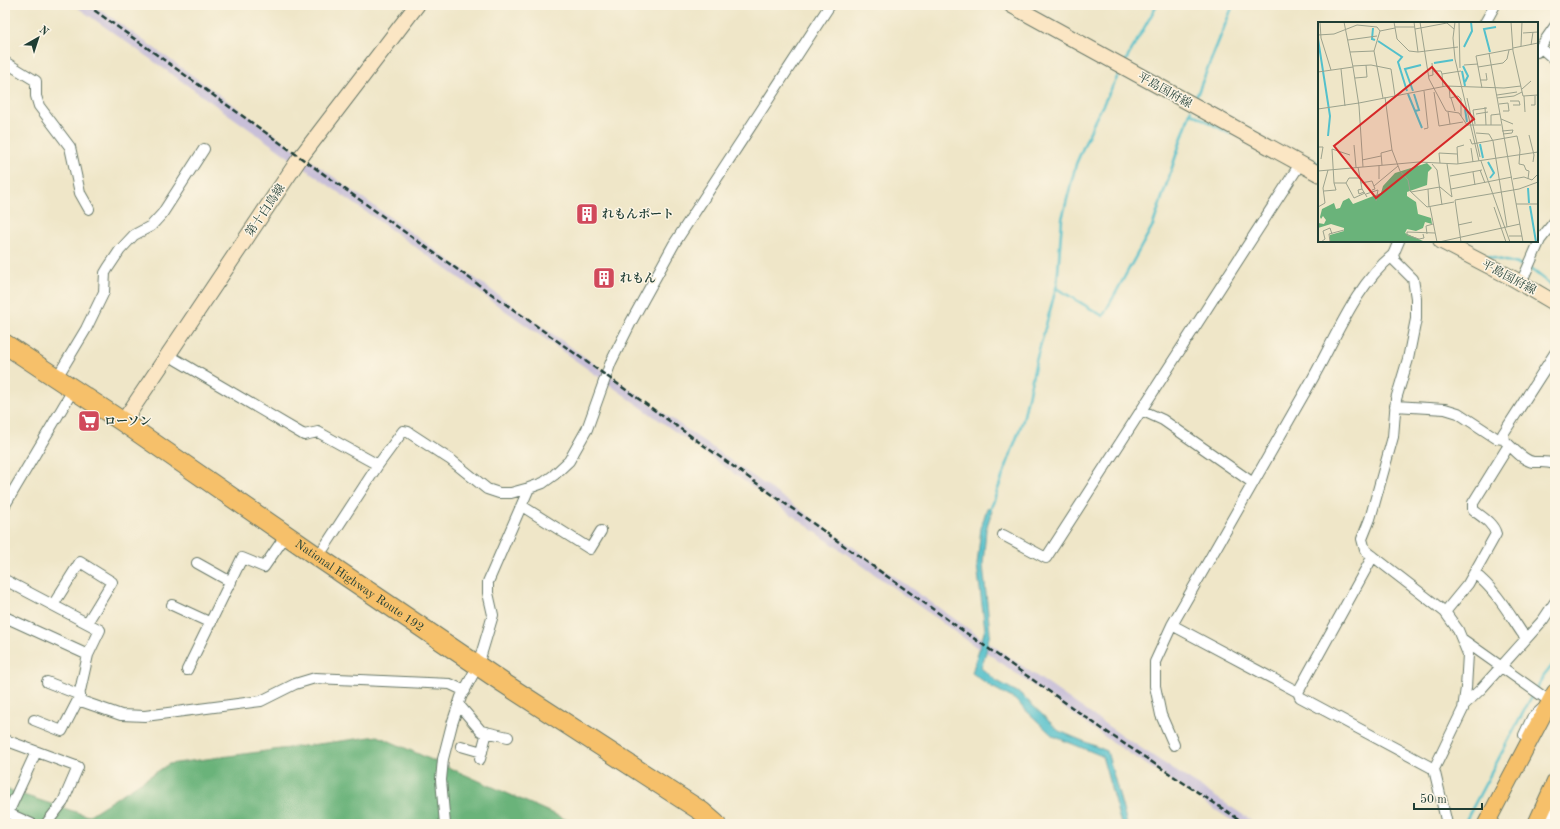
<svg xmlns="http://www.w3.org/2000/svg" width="1560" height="829" viewBox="0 0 1560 829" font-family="'Old Standard TT','Noto Serif JP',serif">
  <rect width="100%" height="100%" fill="#fcf5e5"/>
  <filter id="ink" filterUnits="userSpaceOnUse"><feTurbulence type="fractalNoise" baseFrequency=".025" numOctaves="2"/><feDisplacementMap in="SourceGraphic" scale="8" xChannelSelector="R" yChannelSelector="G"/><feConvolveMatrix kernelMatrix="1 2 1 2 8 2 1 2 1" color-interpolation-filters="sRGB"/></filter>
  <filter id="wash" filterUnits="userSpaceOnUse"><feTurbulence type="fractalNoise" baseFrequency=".012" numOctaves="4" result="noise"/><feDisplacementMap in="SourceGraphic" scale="16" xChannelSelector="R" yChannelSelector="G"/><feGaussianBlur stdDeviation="0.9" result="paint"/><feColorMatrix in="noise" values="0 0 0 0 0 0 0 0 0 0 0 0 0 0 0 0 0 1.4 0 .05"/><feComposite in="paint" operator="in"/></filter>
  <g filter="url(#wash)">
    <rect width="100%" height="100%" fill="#efe6c8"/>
    <!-- industrial -->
    <path fill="#c8bfd8" d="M 74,5 L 94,5 L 607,373 L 983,639 L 979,649 L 603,380 Z
      M 988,642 L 1118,733 L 1257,824 L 1237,824 L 1112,742 L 986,652 Z"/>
    <!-- forest -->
    <path fill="#6ab37a" stroke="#447857" d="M 378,736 L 576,824 L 5,824 L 5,789 L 88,816 L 169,764 Z"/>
    <!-- water -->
    <path fill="#53c0cb" stroke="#397e80" d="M 987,508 L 990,509 L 992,511 L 986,529 L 983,565 L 990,632 L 986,652 L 981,668 L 997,681 L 1021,694 L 1059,731 L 1107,751 L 1127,824 L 1121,824 L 1102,756 L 1053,736 L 1014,699 L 992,687 L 972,673 L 985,629 L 977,565 L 981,528 Z"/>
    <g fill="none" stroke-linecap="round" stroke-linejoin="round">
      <!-- stream -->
      <path stroke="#53c0cb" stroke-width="2.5" d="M 1125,62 L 1157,5
        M 1195,100 L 1233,5
        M 1190,112 L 1230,134
        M 1314,161 L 1319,164
        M 1458,241 L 1472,248
        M 1485,256 L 1526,266
        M 1531,269 L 1555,288
        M 1056,288 L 1103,316 L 1153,225 L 1191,110
        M 990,511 L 1023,420 L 1036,361 L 1057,285 L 1062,219 L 1076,164 L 1095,120 L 1121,70
        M 1536,689 L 1544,676 L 1555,662
        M 1464,824 L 1533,694"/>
    </g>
  </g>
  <g filter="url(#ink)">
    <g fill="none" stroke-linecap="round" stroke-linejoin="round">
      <!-- street casing -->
      <g stroke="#687868" stroke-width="12">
        <path id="street" d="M 1485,23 L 1495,5
          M 1540,47 L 1555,60
          M 1537,52 L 1555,26
          M 5,62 L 36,81 L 36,96 L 39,106 L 70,147 L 80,193 L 89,209
          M 1399,241 L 1393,255 L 1395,261 L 1413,279 L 1416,298 L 1416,319 L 1408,359 L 1396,399 L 1393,437 L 1370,519 L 1362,539 L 1365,550 L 1445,612 L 1458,630 L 1468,654 L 1466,688 L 1463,709 L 1434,769 L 1447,824
          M 1393,255 C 1356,285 1336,337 1313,378 C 1266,460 1219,542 1172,625 L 1298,692 L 1300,697 L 1434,769
          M 1521,283 L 1540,240 L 1555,221
          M 1555,353 L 1503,434 L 1503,439 C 1512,447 1522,460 1533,462 C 1542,462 1546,461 1555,464
          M 168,355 L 304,435 L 318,432 L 378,465
          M 56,379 L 86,329 L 104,292 L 105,273 L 108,268 L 120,250 L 134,235 L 151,226 L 162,214 L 204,149
          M 1395,406 L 1445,409 L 1458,413 L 1496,438 L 1503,439
          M 1141,410 L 1163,420 L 1253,483
          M 5,505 L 73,390
          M 522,506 L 590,549 L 601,531
          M 1003,535 L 1046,558 L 1300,164
          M 318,557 L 378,465 L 403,431 L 408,432 L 451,460 L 487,489 L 499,493 L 511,493 L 529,488 L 543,483 L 554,475 L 569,461 L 587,429 L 611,362 L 631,322 L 674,244 L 830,5
          M 197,563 L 231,582
          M 1474,573 C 1495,589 1508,612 1522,633 L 1527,637
          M 5,580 L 100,630 L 88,655 L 78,700 L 62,731 L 34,720
          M 53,605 L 80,562 L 112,582 L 87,623
          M 172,605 L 211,623
          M 1445,612 L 1468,584 L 1496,534 C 1493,523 1482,517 1473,510 L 1473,503 L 1509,445
          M 5,617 L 88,655
          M 1172,625 L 1155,662 L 1155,686 L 1161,715 L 1174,745
          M 1462,639 L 1555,705
          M 187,670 L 242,558 L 264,567 L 286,535
          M 47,682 L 80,695
          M 1298,692 L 1373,556
          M 78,700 L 121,715 L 145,716 L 261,701 L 295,684 L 315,678 L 450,684 L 465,691
          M 459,705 L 481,731 L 508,737
          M 1464,705 L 1481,689 L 1543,620 L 1555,602
          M 1524,735 L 1532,718 L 1542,709
          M 5,740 L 78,767 L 63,802 L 46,824
          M 461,746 L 482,752
          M 480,759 L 487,732
          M 5,812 L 32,824
          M 8,813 L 36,752
          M 445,824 L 441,780 L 443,759 L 452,724 L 461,697 L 478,665 L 493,615 L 488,593 L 488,582 L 529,488
          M 1546,824 L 1555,805"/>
      </g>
      <!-- secondary casing -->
      <g stroke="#687868" stroke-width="17">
        <path id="secondary" d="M 1011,5 L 1319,174
          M 1441,241 L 1514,279 L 1555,303
          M 123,422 L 300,158 L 417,5"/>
      </g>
      <!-- primary casing -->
      <g stroke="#687868" stroke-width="18">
        <path id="primary" d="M 1486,824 L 1555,692
          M 1536,824 L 1555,782"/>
      </g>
      <!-- highway casing -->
      <g stroke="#687868" stroke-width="21">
        <g id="highway">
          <path id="s1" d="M 5,344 L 123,422 L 318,557 L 502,682 L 701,811 L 716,824"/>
        </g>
      </g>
      <!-- street -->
      <use href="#street" stroke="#fff" stroke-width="10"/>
      <!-- secondary -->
      <use href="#secondary" stroke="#fbe6c4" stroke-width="15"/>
      <!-- primary -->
      <use href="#primary" stroke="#f6c06b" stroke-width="16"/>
      <!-- highway -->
      <use href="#highway" stroke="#f6c06b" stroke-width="19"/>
      <!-- rail -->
      <path stroke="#1f3d34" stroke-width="2.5" stroke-dasharray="6 3" stroke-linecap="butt" d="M 87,5 L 979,642 L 1114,737 L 1246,824"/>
    </g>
  </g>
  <!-- icons -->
  <defs>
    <g id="building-square" transform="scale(1.15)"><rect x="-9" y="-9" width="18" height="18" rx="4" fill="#d1495b" stroke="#fcf5e5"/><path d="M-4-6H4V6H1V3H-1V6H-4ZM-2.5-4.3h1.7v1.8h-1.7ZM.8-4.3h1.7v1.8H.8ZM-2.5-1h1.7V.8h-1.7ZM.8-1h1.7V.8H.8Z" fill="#fff"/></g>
    <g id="supermarket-square" transform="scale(1.15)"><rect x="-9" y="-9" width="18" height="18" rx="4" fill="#d1495b" stroke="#fcf5e5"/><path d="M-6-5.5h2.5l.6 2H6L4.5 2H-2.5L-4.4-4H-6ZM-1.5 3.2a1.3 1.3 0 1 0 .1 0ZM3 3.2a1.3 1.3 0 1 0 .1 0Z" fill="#fff"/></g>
  </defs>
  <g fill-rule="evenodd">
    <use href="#building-square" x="587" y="214"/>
    <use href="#building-square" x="604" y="278"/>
    <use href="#supermarket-square" x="89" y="421"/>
  </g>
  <g text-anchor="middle" stroke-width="3" stroke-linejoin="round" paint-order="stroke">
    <!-- street labels -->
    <g font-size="12" fill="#1f3d34" stroke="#fcf5e5">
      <text transform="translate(1165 90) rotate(29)" y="4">平島国府線</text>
      <text transform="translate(265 210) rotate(-56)" y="4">第十白鳥線</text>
      <text transform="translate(1509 277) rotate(28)" y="4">平島国府線</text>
      <text dy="4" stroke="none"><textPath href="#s1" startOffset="429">National Highway Route 192</textPath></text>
    </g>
    <!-- poi labels -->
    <g font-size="12" font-weight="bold" fill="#1f3d34" stroke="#fcf5e5" text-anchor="start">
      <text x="602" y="218">れもんポート</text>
      <text x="620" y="282">れもん</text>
      <text x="104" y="425">ローソン</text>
    </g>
  </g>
  <!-- overview -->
  <g transform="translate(1318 22)">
    <rect width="220" height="220" fill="#efe6c8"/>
    <path d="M 109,141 L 114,146 L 110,150 L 109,163 L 89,170 L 89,174 L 98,180 L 100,192 L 113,196 L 114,202 L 107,200 L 105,206 L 98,209 L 89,207 L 87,211 L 105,219 L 12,220 L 12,213 L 26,209 L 26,206 L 13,202 L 0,206 L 0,201 L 6,202 L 8,198 L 5,194 L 3,197 L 2,195 L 4,187 L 16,181 L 18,187 L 22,186 L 25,179 L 31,176 L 35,182 L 63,171 L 65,164 L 77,151 Z" fill="#6ab37a"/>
    <path fill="none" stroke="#53c0cb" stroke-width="2" d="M 55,6 L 54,17 L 57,18M 0,17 L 12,94 L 10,114M 60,19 L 84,35 L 80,40 L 89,69M 146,25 L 154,9 L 153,0M 172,30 L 166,7 L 178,5M 116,41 L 135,38M 145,44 L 150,54 L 147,60M 144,49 L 147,64M 95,69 L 87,47 L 103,43M 90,72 L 104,106M 96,72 L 101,88 L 97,89M 147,87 L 149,100M 162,122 L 165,136M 170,140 L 176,151 L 172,156M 210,166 L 211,181M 212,184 L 218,220"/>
    <path fill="none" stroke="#9ca28d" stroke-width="1" d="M 2,0 L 3,16 L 13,48M 26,0 L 35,45M 76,0 L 79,17 L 91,29 L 100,30 L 140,25M 96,0 L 100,30M 102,0 L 111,57 L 128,89 L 141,91 L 149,103 L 183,103M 137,0 L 135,16 L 137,37 L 161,139M 141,0 L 142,46M 193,0 L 195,29 L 205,74 L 220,73M 77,5 L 97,5M 97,7 L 129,1 L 136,7M 62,9 L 56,29 L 65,76M 62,9 L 77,6M 205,11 L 220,10M 0,13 L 16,12 L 39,3 L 59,5 L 62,9M 30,18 L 59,14M 213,23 L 215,10M 203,24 L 204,0M 195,26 L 220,21M 32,30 L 56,29M 171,31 L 205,220M 146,43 L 160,42M 35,44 L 53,43 L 73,47 L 77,74M 160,45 L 185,41 L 189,37 L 191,28M 23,47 L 27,84M 115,49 L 123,49 L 124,52 L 143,49M 0,50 L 35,45 L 41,84 L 45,145M 124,52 L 125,65M 111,54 L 115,53 L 114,41M 37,56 L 49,55 L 48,43M 163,58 L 169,58 L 168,51M 131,64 L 132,76 L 140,74 L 143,77 L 143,94M 164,66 L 158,34 L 195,27M 204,67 L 213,59M 106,69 L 110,106 L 106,107M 116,70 L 121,104 L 145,100M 179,73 L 199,70M 206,74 L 207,90M 67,75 L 74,128 L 82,149 L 90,158 L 92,169 L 109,185 L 136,180M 133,76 L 137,89M 149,76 L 162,135M 179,76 L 196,74 L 204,70M 192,79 L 201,79 L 202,83 L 195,83M 41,81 L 128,64 L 186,66 L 203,64M 181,82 L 190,81 L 191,89 L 185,89M 213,83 L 217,83 L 217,74M 167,85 L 168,103M 0,87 L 41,81M 130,90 L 132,102M 0,91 L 0,121M 158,92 L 170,90M 183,97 L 195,102M 157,102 L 155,88 L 169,86M 173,103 L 173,93 L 182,92M 184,109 L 195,108 L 194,111 L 185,112M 158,111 L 171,112 L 175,119 L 189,205M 211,113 L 216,133 L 215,140M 152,117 L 154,122 L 199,114 L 202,128 L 201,142 L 206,143 L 208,148 L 211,149 L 210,157M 36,123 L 38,145M 0,125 L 5,125 L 3,137M 153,126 L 155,140M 32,133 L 14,127 L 16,161 L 28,161 L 31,156 L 42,156M 44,138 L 63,134M 163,139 L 192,220M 122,141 L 121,131 L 139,132M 114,142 L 119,148 L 124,183M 129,142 L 134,175M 140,142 L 139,125 L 146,123M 61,143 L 61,157M 64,143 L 63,131 L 74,128M 40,145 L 44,167 L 49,175M 162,148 L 167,161M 0,149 L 101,140 L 139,142 L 220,130M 155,150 L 157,163M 132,154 L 164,148M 195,157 L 206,155 L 214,158 L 220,152M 28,161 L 36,176 L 47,171M 43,161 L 54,159 L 57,167 L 54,168M 56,164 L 80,144M 122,165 L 134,175M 44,167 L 40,168 L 41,172 L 46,170M 110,167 L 111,185M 133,167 L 194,155M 6,169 L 18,168 L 16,161M 93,170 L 122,165M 48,172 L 60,168 L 58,179M 198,182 L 220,182M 0,185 L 7,181 L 5,166 L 10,148M 112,185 L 119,220M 176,185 L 188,220M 140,203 L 154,200M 89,210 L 117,211M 89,210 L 89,213 L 101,217 L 106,216 L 105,212M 109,212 L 108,204 L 115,202M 191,214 L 204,214M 3,220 L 7,217 L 5,209 L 12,206 L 14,212M 12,220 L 11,212 L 26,208M 121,220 L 202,202M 143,220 L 137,178 L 201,167 L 220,160"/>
    <path fill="#d62828" fill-opacity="0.15" stroke="#d62828" stroke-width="2" d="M 114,45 L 156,97 L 58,176 L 16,124 Z"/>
    <rect width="220" height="220" fill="none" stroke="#1f3d34" stroke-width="2"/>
  </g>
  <!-- margin -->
  <rect width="1560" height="829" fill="none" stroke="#fcf5e5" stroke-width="20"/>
  <!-- north arrow -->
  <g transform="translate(38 38) rotate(39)" stroke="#fcf5e5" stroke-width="3" paint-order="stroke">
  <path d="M0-3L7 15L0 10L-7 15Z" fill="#1f3d34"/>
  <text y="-6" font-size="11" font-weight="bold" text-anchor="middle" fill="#1f3d34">N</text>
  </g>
  <!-- scale -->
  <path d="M1414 803v6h68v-6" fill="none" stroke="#1f3d34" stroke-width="2"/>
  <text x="1420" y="803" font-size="12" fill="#1f3d34" stroke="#fcf5e5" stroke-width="3" paint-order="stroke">50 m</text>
</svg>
